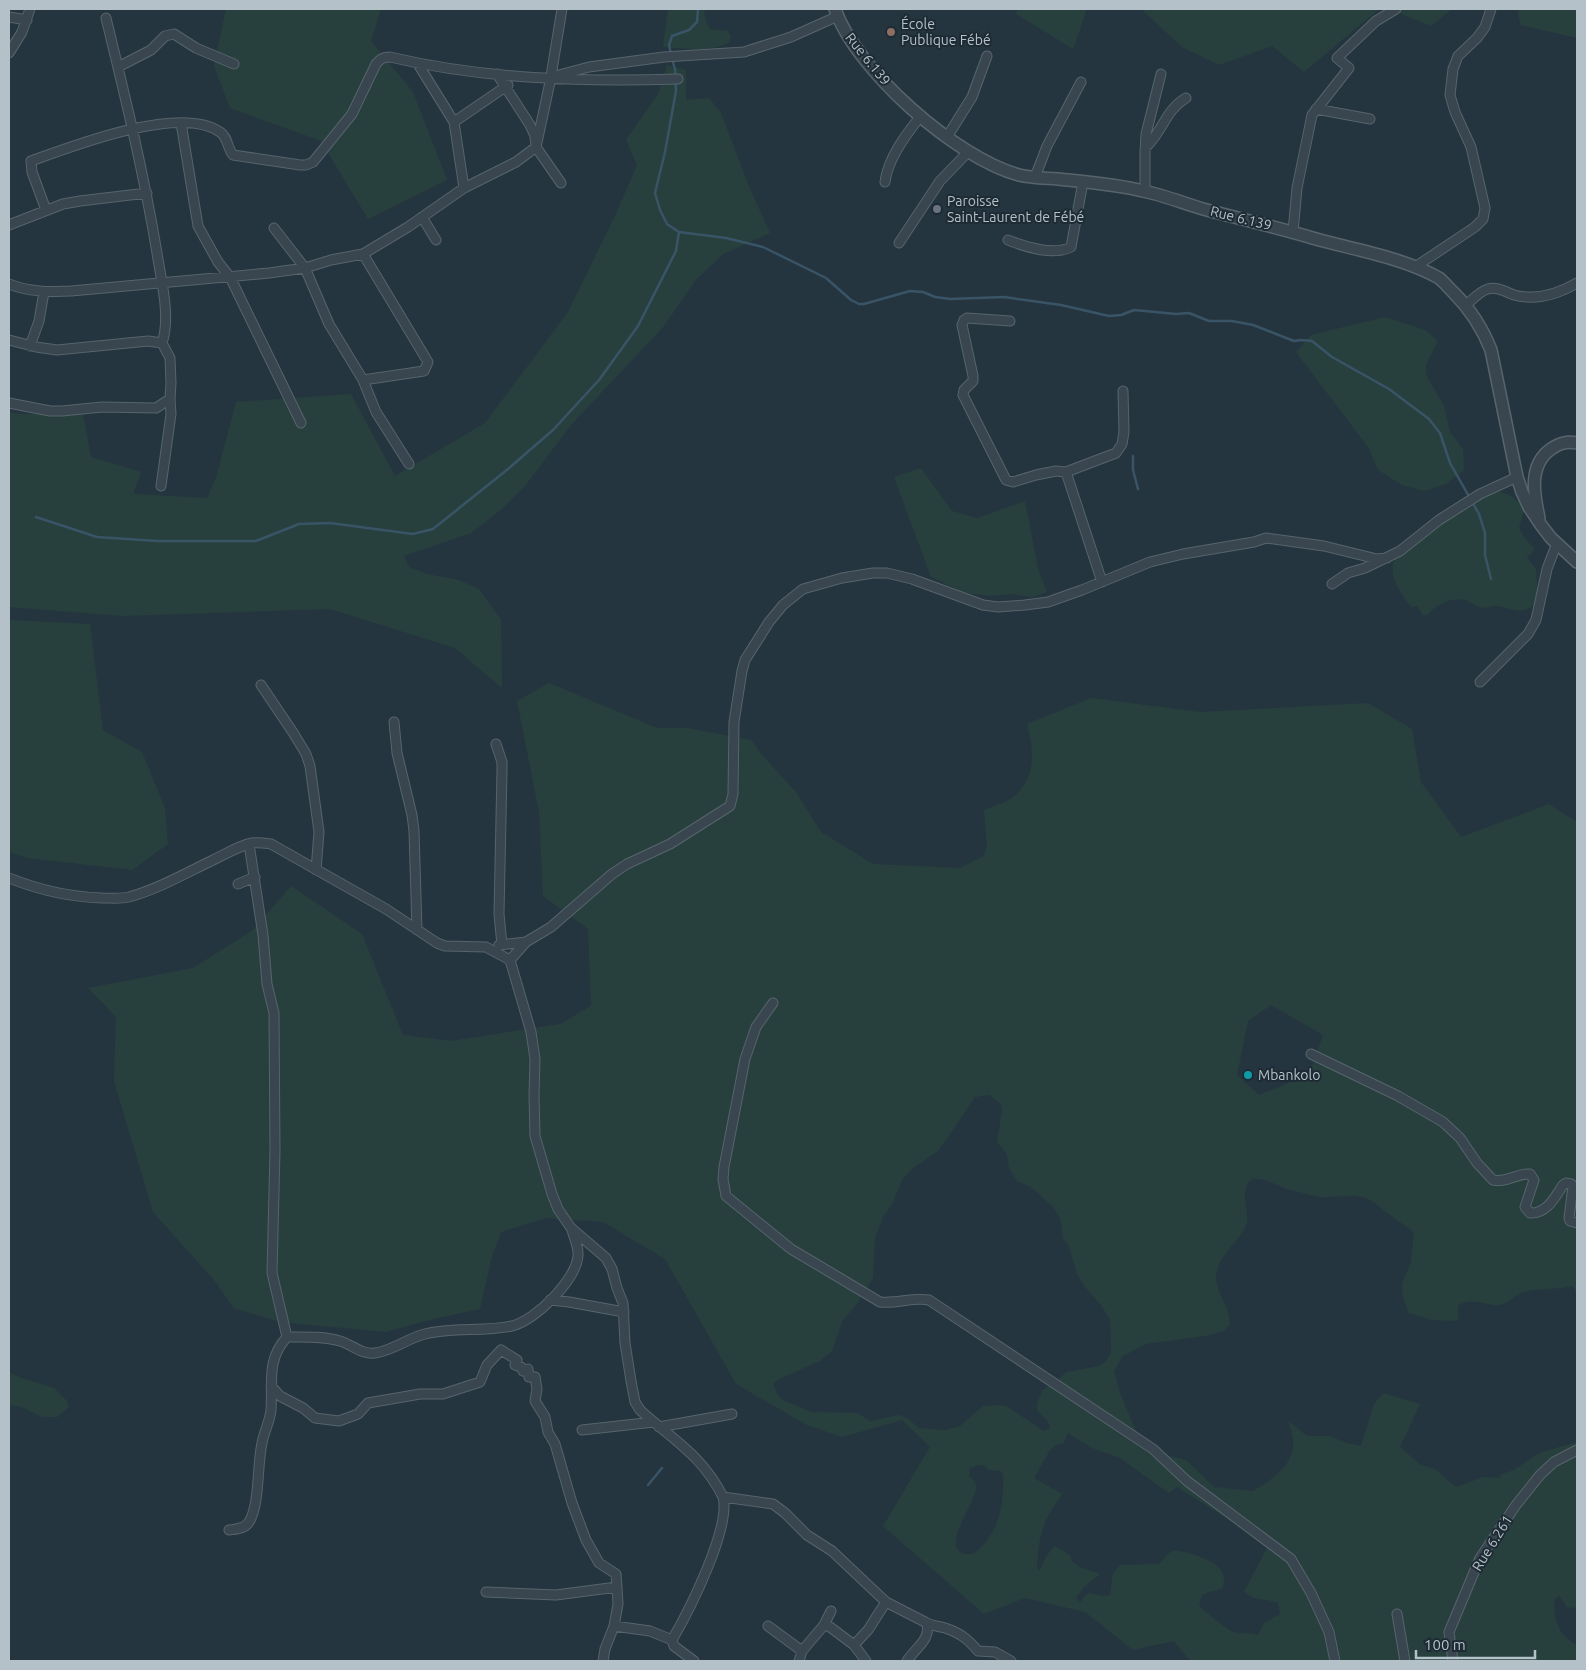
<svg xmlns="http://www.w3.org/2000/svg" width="1586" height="1670" viewBox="0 0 1586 1670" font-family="Ubuntu,sans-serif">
  <rect width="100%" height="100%" fill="#25353f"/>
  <!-- green -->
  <path fill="#27403e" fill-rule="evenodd" d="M 226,9 L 381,9 L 371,41 L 413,92 L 447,180 L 368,219 L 321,141 L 230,108 L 214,66 Z
    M 668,9 L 704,9 L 705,19 L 710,29 L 728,31 L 731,37 L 729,42 C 711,53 683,48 663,47 Z
    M 1018,9 L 1087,9 L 1073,49 L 1016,14 Z
    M 1141,9 L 1379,9 L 1304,72 L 1272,46 L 1219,65 L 1182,47 Z
    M 1389,9 L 1452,9 L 1431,26 Z
    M 1517,9 L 1577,9 L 1577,38 L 1521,25 Z
    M 667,65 L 686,70 L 686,100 L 709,98 L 721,113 L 748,184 L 770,233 L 723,254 L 695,281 L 664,326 L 571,425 L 525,486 L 502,509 L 471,533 L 404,556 L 409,567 L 427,574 L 459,580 L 479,589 L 501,620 L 502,688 L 455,648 L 330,609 L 123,616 L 9,607 L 9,412 L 20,414 L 83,414 L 91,457 L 141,472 L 133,494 L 207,498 L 216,478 L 236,402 L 351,394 L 395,476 L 485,423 L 568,312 L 615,216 L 637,165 L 626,140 L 658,94 Z
    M 1385,317 L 1425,330 L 1438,341 L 1426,364 L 1426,375 L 1444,406 L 1450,432 L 1463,449 L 1464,470 L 1446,484 L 1424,491 L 1402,485 L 1378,470 L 1368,447 L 1296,352 L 1311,335 Z
    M 921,468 L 952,511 L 977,518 L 1025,501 L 1038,569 L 1047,592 L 1033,597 L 1011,594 L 990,596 L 965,593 L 931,577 L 894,477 Z
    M 1492,490 C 1507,492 1517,498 1524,510 L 1519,528 L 1527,541 L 1535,549 L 1527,558 L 1536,569 L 1538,602 C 1518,618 1515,607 1494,606 C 1491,606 1487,608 1483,608 C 1476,607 1471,602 1465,600 C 1450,597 1436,605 1427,615 L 1423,615 L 1417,606 L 1411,607 C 1395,583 1387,578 1397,549 L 1451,518 L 1487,491 Z
    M 9,620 L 90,624 L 103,730 L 142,752 L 165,808 L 168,844 L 132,870 L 28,858 L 9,852 Z
    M 549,683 L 657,728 L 687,728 L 751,740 L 762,755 L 796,792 L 821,832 L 873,864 L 960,868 L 984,856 L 987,845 L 984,810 C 993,806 1006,803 1013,797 C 1037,778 1034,750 1027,724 L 1091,698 L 1200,712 L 1368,703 L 1412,729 L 1421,782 L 1461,837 L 1549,804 L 1577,822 L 1577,1295 L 1573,1286 C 1556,1290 1539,1288 1523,1292 C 1515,1295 1508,1304 1499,1305 C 1486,1306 1469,1296 1458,1306 L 1458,1320 L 1456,1321 L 1432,1320 L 1409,1313 L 1403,1298 L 1402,1284 L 1411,1262 L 1414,1234 C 1409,1226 1401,1224 1394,1218 C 1384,1211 1377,1203 1366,1198 C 1352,1193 1335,1198 1321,1197 C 1311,1196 1301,1192 1291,1190 C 1280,1188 1258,1172 1249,1182 C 1240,1193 1249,1209 1247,1222 C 1244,1238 1216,1255 1216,1278 C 1217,1295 1230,1307 1230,1324 L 1225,1330 L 1211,1335 L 1146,1344 L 1123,1356 L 1114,1371 L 1120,1393 L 1142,1445 L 1148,1450 L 1186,1460 L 1214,1487 L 1253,1491 C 1271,1480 1296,1465 1293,1440 C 1293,1434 1290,1427 1288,1421 L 1307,1436 L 1329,1436 L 1347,1443 L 1361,1446 L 1374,1404 L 1383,1393 L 1420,1404 L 1400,1447 L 1421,1465 L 1435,1469 L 1456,1487 L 1483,1477 L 1499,1478 L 1502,1474 L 1514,1470 L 1539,1453 L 1577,1442 L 1577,1607 L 1568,1608 L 1559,1596 L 1555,1599 C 1552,1618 1559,1637 1577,1645 L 1577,1661 L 1190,1661 L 1174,1641 L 1133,1650 L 1085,1612 L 1025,1598 L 984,1614 L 883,1526 L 930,1447 L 902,1420 L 842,1437 L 807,1425 L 736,1384 L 665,1259 L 603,1222 L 546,1218 L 501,1232 L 491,1260 L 480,1309 L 429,1320 L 386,1332 L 280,1322 L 234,1308 L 214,1280 L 153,1212 L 114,1081 L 116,1017 L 88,988 L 193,968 L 253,930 L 291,886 L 362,934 L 403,1035 L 451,1041 L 560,1024 L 591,1006 L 588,929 L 543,896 L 539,812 L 517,701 ZM 1271,1005 L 1323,1035 L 1309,1075 L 1259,1095 L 1237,1075 L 1248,1021 ZM 989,1095 L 1001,1104 L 1002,1111 L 997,1142 L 1007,1154 L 1009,1168 L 1017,1181 L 1031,1187 L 1053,1207 L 1061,1220 L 1063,1239 L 1068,1244 L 1077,1274 L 1086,1288 L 1101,1305 L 1110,1320 L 1111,1348 L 1111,1354 L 1105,1362 L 1099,1366 L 1067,1372 L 1043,1390 L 1037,1403 L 1037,1411 L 1048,1421 L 1050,1428 L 1044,1431 L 1006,1406 L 998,1405 L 983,1406 L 960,1426 L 945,1430 L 919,1428 L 907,1418 L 899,1415 L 870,1421 L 857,1413 L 811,1412 L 783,1400 L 778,1395 L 773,1384 L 779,1379 L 820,1361 L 832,1351 L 842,1322 L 858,1302 L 873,1278 L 875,1238 L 883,1217 L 892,1204 L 902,1180 L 913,1168 L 939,1150 L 975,1097 ZM 1068,1433 L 1092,1448 L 1120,1458 L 1169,1493 L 1177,1487 L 1220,1514 L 1267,1548 L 1244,1592 L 1254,1598 L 1278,1602 L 1280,1614 L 1264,1623 L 1258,1635 C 1250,1632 1242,1634 1234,1632 C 1229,1631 1202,1610 1199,1605 L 1202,1595 C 1208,1591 1215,1592 1222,1588 C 1231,1567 1207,1559 1192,1554 C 1187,1553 1178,1550 1173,1551 C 1166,1553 1164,1561 1158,1564 L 1120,1565 L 1113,1573 L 1110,1595 L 1102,1596 L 1088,1593 L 1080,1602 L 1076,1598 L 1084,1587 L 1100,1574 L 1080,1567 L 1071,1561 L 1071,1556 L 1055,1546 L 1047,1555 L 1040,1570 L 1037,1568 C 1039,1533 1042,1523 1062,1494 L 1034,1478 L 1050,1450 L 1056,1445 L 1063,1443 ZM 979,1465 L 984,1465 L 989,1470 L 1001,1471 L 1003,1475 C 1004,1487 1002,1509 998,1520 C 994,1531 980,1557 966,1554 C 938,1549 976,1503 976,1488 C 977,1482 972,1479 969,1476 L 970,1468 Z
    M 9,1372 L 21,1378 L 54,1388 L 67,1401 L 68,1408 L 57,1417 L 42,1417 L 22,1407 L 9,1405 Z"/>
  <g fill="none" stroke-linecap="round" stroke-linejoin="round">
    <!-- stream -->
    <path stroke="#395466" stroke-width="2.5" d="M 671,54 L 669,45 L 672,36 L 689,30 L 697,22 L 698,9
      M 672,59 L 675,69 L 676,91 L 665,152 L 655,193 L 660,210 L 667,224 L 679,232 L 726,238 L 763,247 L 826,278 L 851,300 L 859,304 L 864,304 L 910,291 L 923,292 L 935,297 L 950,299 L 1004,297 L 1061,305 L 1109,316 L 1121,315 L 1134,310 L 1176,314 L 1189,313 L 1209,321 L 1232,321 L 1253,325 L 1294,341 L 1301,340 L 1312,341 L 1332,357 L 1389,389 L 1429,419 L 1440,433 L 1450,463 L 1479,514 L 1485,533 L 1485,555 L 1491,579
      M 1133,456 L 1133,470 L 1138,489
      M 36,517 L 97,537 L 157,541 L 256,541 L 299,524 L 330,523 L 413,534 L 433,529 L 508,469 L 553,430 L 599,380 L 638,326 L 676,251 L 679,232
      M 648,1485 L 662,1468"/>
    <!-- minor casing -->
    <g stroke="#57646c" stroke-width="11">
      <path id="minor" d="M 9,17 L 27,20
        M 9,53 L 22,32 L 30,9
        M 418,64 L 454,122
        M 118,67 L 151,50 L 165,36 L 174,34 L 196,48 L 234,64
        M 559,75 L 589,67 L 664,57 L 744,52 L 791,37 L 838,16
        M 1316,109 L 1370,119
        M 181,123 L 198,226 L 218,262 L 230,277 L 301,423
        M 947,137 L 972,97 L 987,56
        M 1145,148 C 1163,132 1165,110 1186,98
        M 1035,177 L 1047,146 L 1081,82
        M 885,182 C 888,158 906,134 921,116
        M 561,183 L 536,147 L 550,82 L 562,9
        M 464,188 L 454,122 L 508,85
        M 1145,191 L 1145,152 L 1146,134 L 1161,74
        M 46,210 L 32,172 L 31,161 C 73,146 180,104 220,132 C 228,137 227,148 233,155 L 300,165 L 306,165 L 313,162 L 352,114 L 376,64 C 380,59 383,57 390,57 C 483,79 582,82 678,79
        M 422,217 L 436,240
        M 9,225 L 63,204 L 80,201 L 147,193
        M 274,228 L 305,268 L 329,324 L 363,380 L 424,371 L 428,362 L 363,254
        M 1293,232 L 1297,188 L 1312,115 L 1349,68 L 1337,58 L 1376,21 L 1396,9
        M 1008,240 C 1025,247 1054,256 1071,247 L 1083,182
        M 899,243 L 940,181 L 968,152
        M 1415,267 L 1475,227 L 1483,219 L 1485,208 L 1471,147 L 1455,112 L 1450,95 L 1453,69 L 1458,56 L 1477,38 L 1485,27 L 1491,9
        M 9,284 C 29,292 49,292 71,291 L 269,273 L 305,268 L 331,260 L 363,254 L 408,227 L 464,188 L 516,162 L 536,147 L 535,136 L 530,125 L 497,74
        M 1466,305 C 1472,300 1480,291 1488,289 C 1496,286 1506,292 1514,295 C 1537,301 1558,294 1577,283
        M 1010,321 L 967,318 L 964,320 L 962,325 L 973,376 L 973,381 L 964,390 L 963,395 L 1006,480 L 1013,482 L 1036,475 L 1056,471 L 1066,472 L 1116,453 L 1122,444 L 1124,432 L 1123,391
        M 9,340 L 36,347 L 57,350 L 148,341 L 162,343 C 171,317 161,280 157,253 C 144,174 125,96 106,18
        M 30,346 L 39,321 L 44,292
        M 363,380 L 376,412 L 409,464
        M 9,403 L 50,411 L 62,411 L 102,407 L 156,408 L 170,399 L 171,383 L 170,358 L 162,343
        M 1066,472 L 1102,582
        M 161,486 L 171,414 L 170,399
        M 1332,584 L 1348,573 L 1365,568 L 1400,551 L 1439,520 L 1480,494 L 1517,477
        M 1480,682 L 1528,634 L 1536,620 L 1547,569 L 1557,543
        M 261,685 L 294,734 L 306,754 L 310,766 L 319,832 L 316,870
        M 394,722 L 397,753 L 412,815 L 414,831 L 417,930
        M 496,744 L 502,762 L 502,770 L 499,914 L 502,945
        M 249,844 L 263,935 L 267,984 L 274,1013 L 275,1150 L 272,1273 L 287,1337
        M 9,878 C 39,890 69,897 102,898 C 111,898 120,899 129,897 C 158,889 186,873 213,860 C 226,854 238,846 252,843 C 259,842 264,843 271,844 L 386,909 L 437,943 L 445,946 L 486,947 L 510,960 L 531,1032 L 535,1059 L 534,1095 L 535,1136 L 552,1194 L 558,1209 L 571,1228 L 606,1258 L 612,1269 L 617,1288 L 623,1303 L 625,1343 L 631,1381 L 635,1402 L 640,1410 C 673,1440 702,1455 723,1497 L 773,1504 L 785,1513 L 807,1535 L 832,1551 L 886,1602 L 925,1622 C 931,1626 938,1626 945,1628 C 960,1633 968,1639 978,1651 L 995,1652 L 1011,1661
        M 238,884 L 255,877
        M 499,945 L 526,942
        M 510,960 L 526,942 L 551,927 L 612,874 L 627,864 L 670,844 L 730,806 L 733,794 L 734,722 L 742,671 L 745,660 L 769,622 L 783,605 L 803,589 L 842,578 L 873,573 L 887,573 L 912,579 L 983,605 L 998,607 L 1025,605 L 1048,602 L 1082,590 L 1150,562 L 1183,554 L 1254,542 L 1266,538 L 1324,546 L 1377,559 L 1387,558
        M 773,1003 L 756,1027 L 745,1059 L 724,1167 L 723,1179 L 726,1196 L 791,1249 L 880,1302 C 897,1304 912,1297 929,1300 L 1153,1449 L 1187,1481 L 1291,1559 L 1311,1593 L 1329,1632 L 1335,1661
        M 1311,1054 L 1398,1096 L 1443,1122 L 1460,1138 L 1477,1163 L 1493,1180 C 1507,1183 1517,1173 1530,1174 L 1534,1180 L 1525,1207 L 1530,1213 C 1547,1214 1555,1197 1563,1185 L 1566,1183 L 1571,1184 L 1573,1186 L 1569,1218 L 1570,1221 L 1577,1223
        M 550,1300 L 569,1302 L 624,1312
        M 271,1386 L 280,1396 L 303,1408 L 315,1418 L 339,1421 L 358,1414 L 368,1403 L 420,1394 L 443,1394 L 480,1382 L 487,1365 L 501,1350 L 517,1360 L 515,1365 L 521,1367 L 523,1371 L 528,1369 L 529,1377 L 535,1377 L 537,1389 L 535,1401 L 545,1417 L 548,1432 L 555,1444 L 572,1503 L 586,1540 L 599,1563 L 616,1574 L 617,1587
        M 659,1427 L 732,1414
        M 582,1430 L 654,1422
        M 229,1530 C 236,1529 245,1529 249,1522 C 260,1504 257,1465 262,1443 C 264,1432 270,1421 271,1410 C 273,1382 266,1360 287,1337 C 304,1337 323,1336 340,1341 C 353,1345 362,1355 375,1353 C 392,1351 408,1338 425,1334 C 453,1327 484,1332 512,1326 C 536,1320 576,1280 578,1256 C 579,1247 574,1238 572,1230
        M 486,1592 L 556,1595 L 617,1587 L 618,1604 L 614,1626 L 650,1631 L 672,1640 L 674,1646 L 694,1661
        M 1397,1614 L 1405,1661
        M 824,1625 L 830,1627 L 854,1645
        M 768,1626 L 802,1651
        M 672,1640 C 689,1611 731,1528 723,1497
        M 603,1661 L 605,1649 L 614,1626
        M 799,1661 L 802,1651 L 824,1625 L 831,1611
        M 866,1661 L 854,1645 L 868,1630 L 886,1602
        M 907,1661 C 914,1649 931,1640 927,1624
        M 1453,1661 L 1449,1632 L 1480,1558 L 1516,1505 L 1540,1475 L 1554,1462 L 1577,1450"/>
    </g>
    <!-- tertiary casing -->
    <g stroke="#57646c" stroke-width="14">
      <path id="tertiary" d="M 835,9 C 856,70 956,158 1019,175 C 1031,178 1045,178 1058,179 C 1086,182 1115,184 1143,191 C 1163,195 1183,203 1203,209 C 1241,219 1279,228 1316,239 C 1356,250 1404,258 1439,278 C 1444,282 1448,287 1453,292 C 1470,309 1482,327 1491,350 L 1517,477 L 1522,492 L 1529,507 L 1541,525 L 1551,538 L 1577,562
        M 1539,518 C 1534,495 1528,465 1551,449 C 1560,443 1567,441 1577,443"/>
    </g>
    <!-- minor -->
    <use href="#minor" stroke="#39464f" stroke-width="9"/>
    <!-- tertiary -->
    <use href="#tertiary" stroke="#39464f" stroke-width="11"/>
  </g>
  <!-- markers -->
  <circle fill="#8d6e63" stroke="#1e2b34" stroke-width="2" cx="891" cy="32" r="5"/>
  <circle fill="#6b7280" stroke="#1e2b34" stroke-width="2" cx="937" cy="209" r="5"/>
  <circle fill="#0f9aa8" stroke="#1e2b34" stroke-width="2" cx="1248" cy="1075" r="5"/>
  <g text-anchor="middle" stroke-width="4" stroke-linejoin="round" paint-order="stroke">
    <!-- poi labels -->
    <g font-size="14" fill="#b5c1c9" stroke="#1e2b34" text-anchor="start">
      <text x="901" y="29">École<tspan x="901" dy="16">Publique Fébé</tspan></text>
      <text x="947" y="206">Paroisse<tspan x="947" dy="16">Saint-Laurent de Fébé</tspan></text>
      <text x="1258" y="1080">Mbankolo</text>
    </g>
    <!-- street labels -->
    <g font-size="14" fill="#b5c1c9" stroke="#1e2b34">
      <text transform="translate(868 59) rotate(51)" y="5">Rue 6.139</text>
      <text transform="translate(1241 218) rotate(14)" y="5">Rue 6.139</text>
      <text transform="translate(1492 1543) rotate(-58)" y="5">Rue 6.261</text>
    </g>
  </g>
  <!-- border -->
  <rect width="1586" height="1670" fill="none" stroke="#b5c1c9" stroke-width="20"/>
  <!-- scale -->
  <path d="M1416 1650v8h119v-8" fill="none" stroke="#b5c1c9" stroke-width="2.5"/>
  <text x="1424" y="1650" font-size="15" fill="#b5c1c9" stroke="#1e2b34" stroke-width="4" paint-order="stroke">100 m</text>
</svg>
